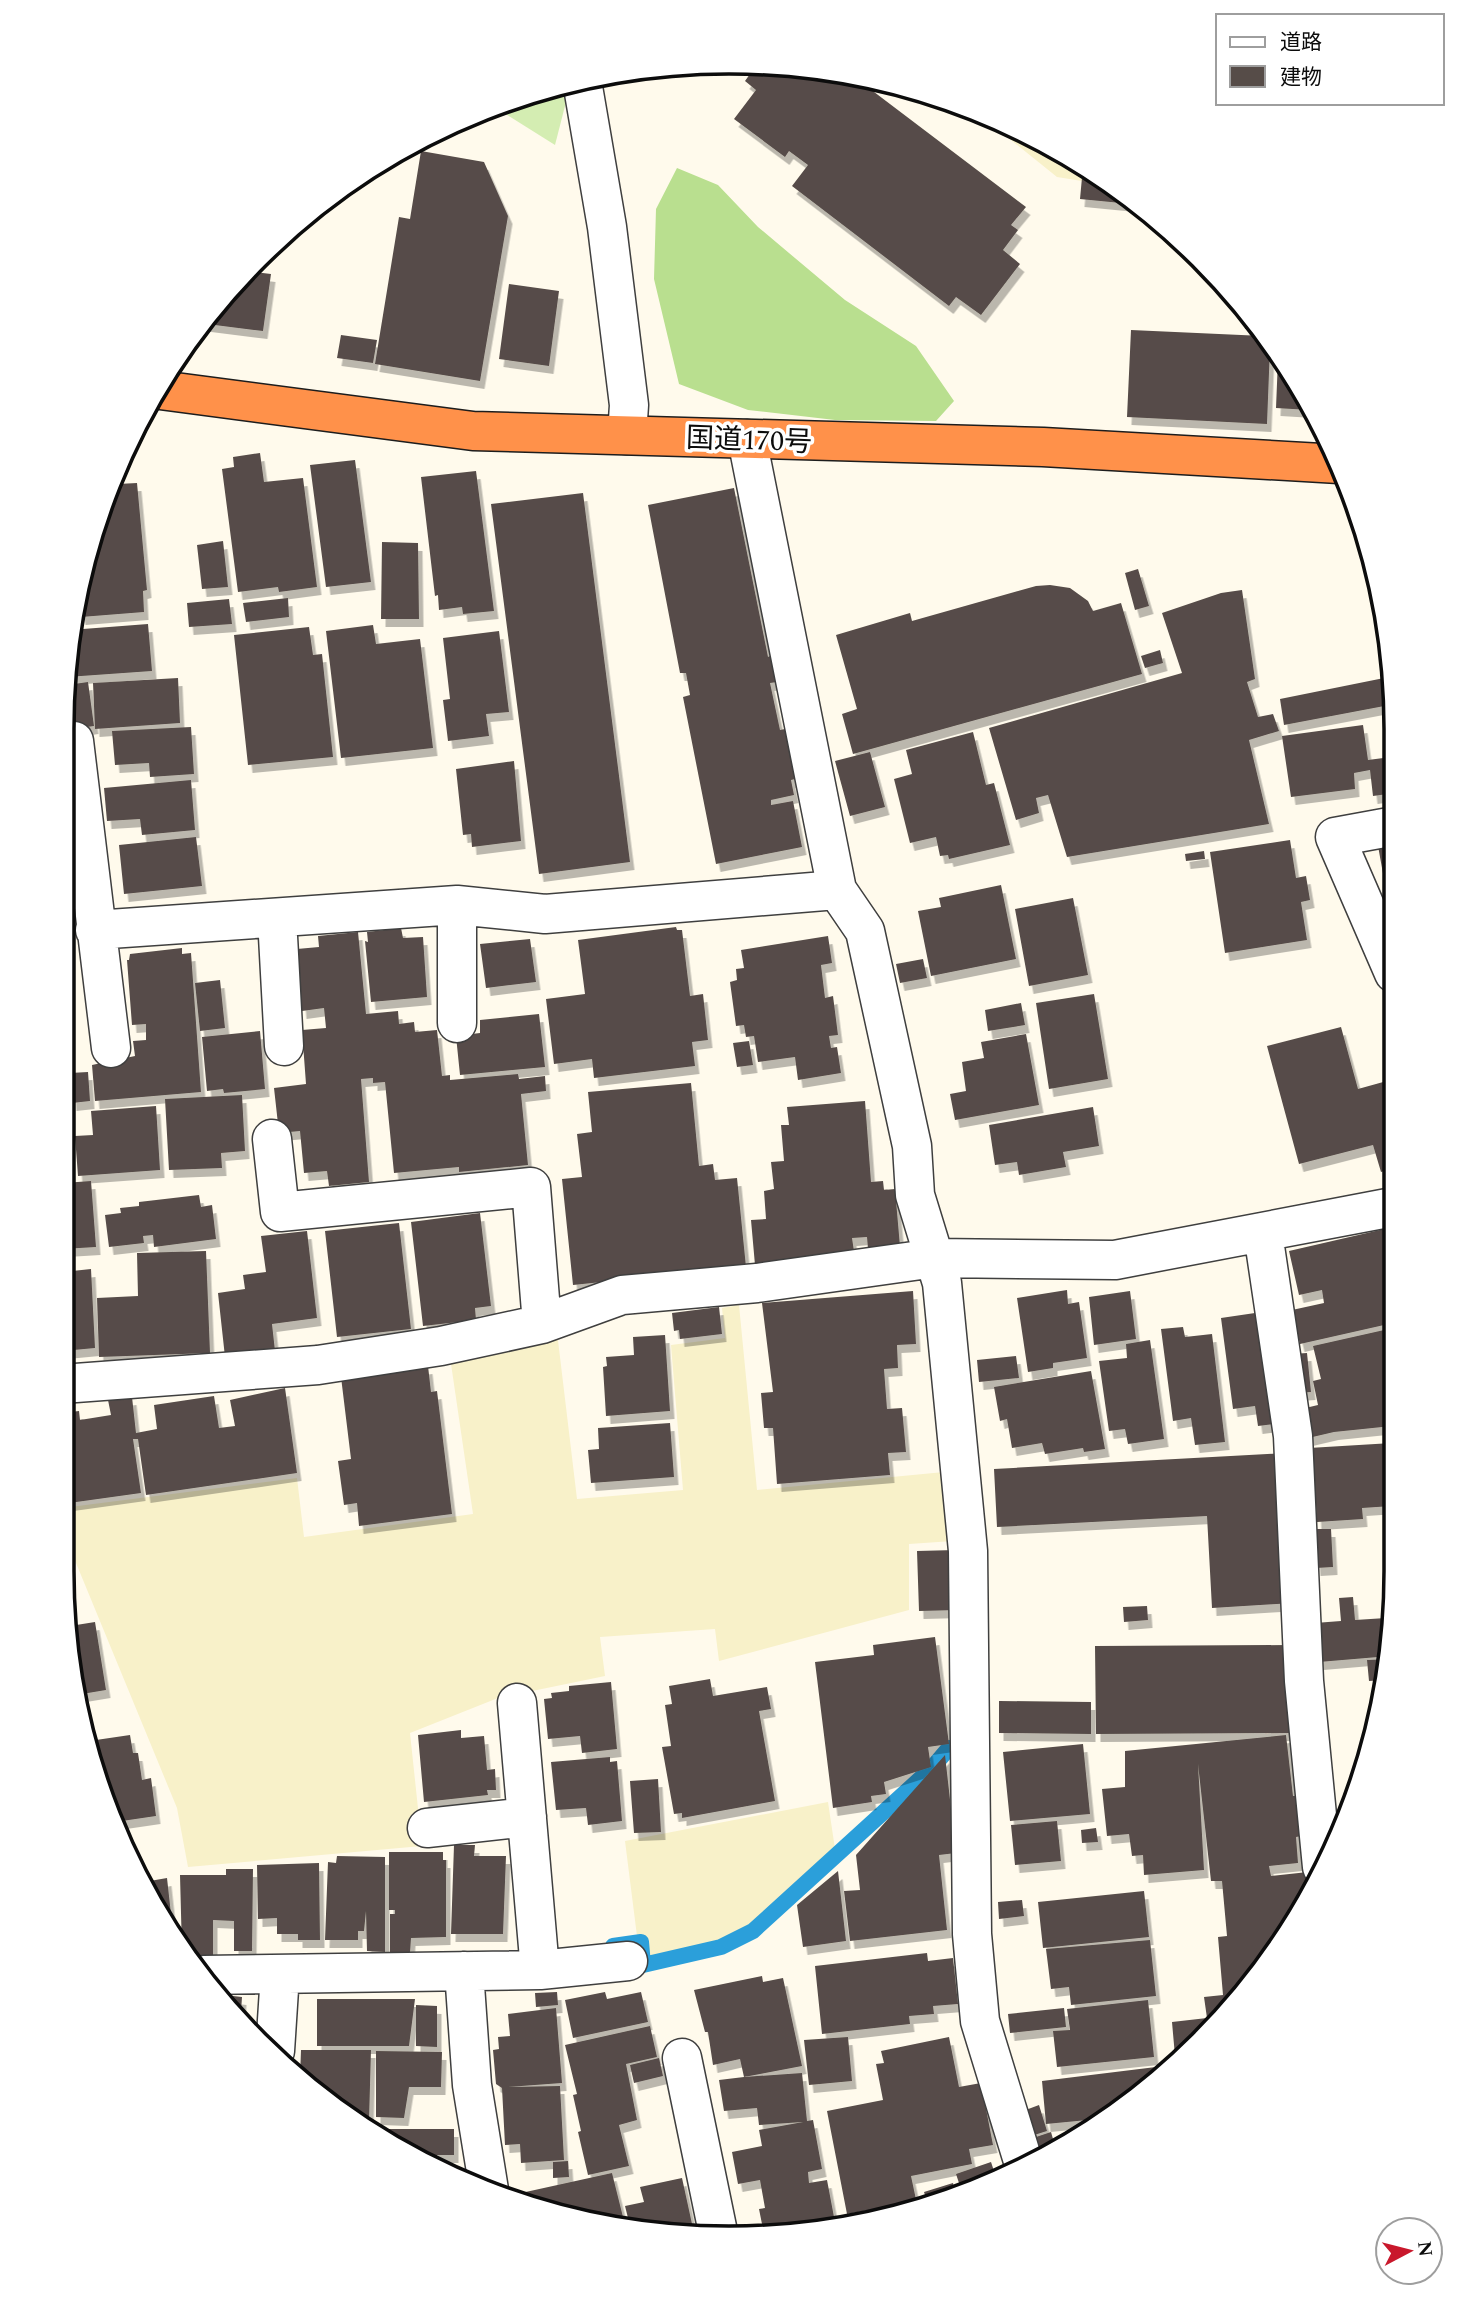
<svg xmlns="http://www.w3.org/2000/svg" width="1458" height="2300" viewBox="0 0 1458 2300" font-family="Spectral,'Noto Sans JP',serif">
  <defs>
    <filter id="shadow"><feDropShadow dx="4.5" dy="8" stdDeviation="0" flood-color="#0004"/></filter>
  </defs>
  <rect width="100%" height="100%" fill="#fffaec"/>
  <!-- farmland -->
  <path fill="#f8f1c9" d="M 976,112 L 1025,130 L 1113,186 L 1057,177 Z
    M 739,1305 L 757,1490 L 944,1472 L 953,1541 L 909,1544 L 909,1610 L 719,1661 L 715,1629 L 600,1637 L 605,1676 L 498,1698 L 410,1733 L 422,1846 L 188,1867 L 177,1808 L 62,1529 L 62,1508 L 297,1478 L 304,1537 L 473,1514 L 450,1357 L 557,1332 L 577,1499 L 683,1490 L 671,1345 L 725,1338 L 722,1308 Z
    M 828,1802 L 835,1849 L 746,1928 L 717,1944 L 679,1956 L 640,1960 L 625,1841 Z"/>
  <!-- green -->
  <path fill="#d4edb2" d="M 563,85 L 566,102 L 555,145 L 493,106 L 515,97 Z"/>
  <!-- forest -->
  <path fill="#b9df8f" d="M 677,168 L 718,185 L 758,227 L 845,300 L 916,346 L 954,401 L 936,421 L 835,420 L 748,410 L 679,384 L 654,279 L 656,209 Z"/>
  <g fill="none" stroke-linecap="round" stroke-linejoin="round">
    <!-- stream -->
    <path stroke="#2b9fda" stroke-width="16" d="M 613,1946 L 641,1942 L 643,1965 L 721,1947 L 753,1931 L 932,1768 L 949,1748"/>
  </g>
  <!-- building -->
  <path fill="#564c48" filter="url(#shadow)" d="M 750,63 L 773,63 L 853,76 L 1026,207 L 1011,225 L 1018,230 L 1003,250 L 1020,264 L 981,315 L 956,297 L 949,306 L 792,186 L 808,165 L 789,151 L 785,157 L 734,119 L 756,90 L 745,81 L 755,67 Z
    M 421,151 L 484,162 L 508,216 L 480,381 L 375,364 L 399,217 L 410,219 Z
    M 1083,167 L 1136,199 L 1141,205 L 1080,199 Z
    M 247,271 L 271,274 L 263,331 L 199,323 Z
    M 509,284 L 559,291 L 549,366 L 499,359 Z
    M 1244,308 L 1257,328 L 1245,329 Z
    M 1131,330 L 1263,336 L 1270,347 L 1267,424 L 1127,417 Z
    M 341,335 L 377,340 L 373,363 L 337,358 Z
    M 1278,359 L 1309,405 L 1309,410 L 1276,408 Z
    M 260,453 L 264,482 L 303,478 L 317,587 L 279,592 L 278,587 L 238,592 L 222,469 L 234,467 L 233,457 Z
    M 355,460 L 371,582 L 326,587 L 310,465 Z
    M 476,471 L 494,611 L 463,614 L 462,607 L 439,610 L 438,595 L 435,596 L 421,477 Z
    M 116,472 L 118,484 L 137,483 L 147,590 L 143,591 L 144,612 L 81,617 L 80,612 L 75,613 L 112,474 Z
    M 734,488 L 768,657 L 772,655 L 777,682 L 770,683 L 780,730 L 785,729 L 795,779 L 791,780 L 794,795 L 771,800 L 771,805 L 793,801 L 802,847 L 716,864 L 683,697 L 690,695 L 686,673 L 680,673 L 648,505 Z
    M 583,493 L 630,862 L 539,874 L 491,504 Z
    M 223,541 L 228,587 L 202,589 L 197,545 Z
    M 382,542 L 418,543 L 419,619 L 381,619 Z
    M 1138,569 L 1149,606 L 1135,610 L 1125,573 Z
    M 1050,585 L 1070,588 L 1088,601 L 1093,611 L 1121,603 L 1142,674 L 853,754 L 842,714 L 857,709 L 836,635 L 910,613 L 912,621 L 1036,586 Z
    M 1242,590 L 1255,679 L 1247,682 L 1258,717 L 1273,714 L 1279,731 L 1249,740 L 1269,824 L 1067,857 L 1048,795 L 1036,798 L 1039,813 L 1016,820 L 989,728 L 1182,673 L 1162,613 L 1221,593 Z
    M 288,598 L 289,617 L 246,622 L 243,603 Z
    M 229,599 L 232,624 L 189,627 L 187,603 Z
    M 148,624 L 152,671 L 67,677 L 70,630 Z
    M 373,625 L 376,644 L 420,639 L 433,748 L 341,758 L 326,631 Z
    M 309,627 L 313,655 L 322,654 L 333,757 L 248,765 L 234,635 Z
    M 499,631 L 509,712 L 486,714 L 489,736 L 448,741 L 443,700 L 450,699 L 443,638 Z
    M 1160,650 L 1163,663 L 1145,668 L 1141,656 Z
    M 1394,676 L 1395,704 L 1284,725 L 1280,699 Z
    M 178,678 L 180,723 L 95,729 L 93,683 Z
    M 88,682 L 94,726 L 66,730 L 67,685 Z
    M 1363,725 L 1368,760 L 1391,757 L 1395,793 L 1373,796 L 1370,770 L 1354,773 L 1355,789 L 1291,797 L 1282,736 Z
    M 191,727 L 194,774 L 150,777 L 149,763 L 115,765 L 112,731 Z
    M 973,732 L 986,785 L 994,783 L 1010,845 L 949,859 L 948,855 L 940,856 L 936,837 L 910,843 L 894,779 L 912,774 L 906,750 Z
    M 870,752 L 885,807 L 850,816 L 835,761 Z
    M 514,761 L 521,841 L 472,847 L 471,834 L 463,835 L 456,769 Z
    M 191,780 L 195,830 L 142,835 L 140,819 L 107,821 L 104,788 Z
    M 196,837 L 202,886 L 124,894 L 119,845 Z
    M 1290,840 L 1296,878 L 1306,876 L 1310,900 L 1301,902 L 1307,940 L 1225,953 L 1210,852 Z
    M 1395,844 L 1394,906 L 1386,890 L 1378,846 Z
    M 1204,851 L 1205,859 L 1186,861 L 1185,854 Z
    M 1001,885 L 1016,959 L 931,976 L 918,911 L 941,907 L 939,898 Z
    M 1073,898 L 1088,975 L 1029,986 L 1015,909 Z
    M 676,927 L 677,930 L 682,930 L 690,996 L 703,994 L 708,1040 L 692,1042 L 695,1066 L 594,1078 L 592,1059 L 554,1064 L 546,999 L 585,994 L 578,940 Z
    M 401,928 L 403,938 L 423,937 L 427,997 L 371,1002 L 365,941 L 368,942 L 367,932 Z
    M 358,932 L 366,1014 L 398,1011 L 399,1024 L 414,1022 L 415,1032 L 437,1030 L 442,1076 L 450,1075 L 450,1080 L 518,1074 L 519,1079 L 545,1076 L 546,1091 L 521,1094 L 528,1165 L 459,1172 L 459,1167 L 394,1173 L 385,1082 L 373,1083 L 373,1078 L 361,1079 L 369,1182 L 329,1186 L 327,1171 L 304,1173 L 300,1131 L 279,1133 L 274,1088 L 306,1084 L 302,1030 L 326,1028 L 324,1008 L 302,1011 L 297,949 L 319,947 L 318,936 Z
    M 828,936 L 832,963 L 821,965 L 825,998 L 833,996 L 838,1035 L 829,1036 L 831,1048 L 837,1047 L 841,1073 L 798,1080 L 795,1057 L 758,1062 L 754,1036 L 746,1037 L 744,1025 L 736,1026 L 730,982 L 737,980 L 736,969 L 744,968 L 741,950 Z
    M 530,939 L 536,982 L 486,988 L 480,944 Z
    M 182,948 L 182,954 L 191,953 L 201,1092 L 95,1101 L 92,1065 L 135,1056 L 133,1041 L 146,1040 L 146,1024 L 132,1025 L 127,960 L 129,960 L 130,954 Z
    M 923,959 L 927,978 L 900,983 L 896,964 Z
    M 220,980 L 225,1028 L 200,1031 L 195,983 Z
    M 1094,994 L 1108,1079 L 1049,1089 L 1036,1003 Z
    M 1021,1003 L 1025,1025 L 988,1031 L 985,1010 Z
    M 539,1014 L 545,1067 L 460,1075 L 456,1036 L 480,1033 L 480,1020 Z
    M 1341,1027 L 1358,1089 L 1394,1079 L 1393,1168 L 1381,1172 L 1373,1145 L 1299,1164 L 1267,1046 Z
    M 260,1031 L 265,1089 L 224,1093 L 223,1089 L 207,1091 L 202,1037 Z
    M 1026,1034 L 1039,1105 L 955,1120 L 950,1094 L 966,1091 L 962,1062 L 984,1058 L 981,1042 Z
    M 749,1041 L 753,1065 L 737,1067 L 733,1043 Z
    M 88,1072 L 90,1101 L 72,1103 L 70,1073 Z
    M 691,1083 L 699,1166 L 713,1164 L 715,1180 L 737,1178 L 746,1267 L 573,1285 L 562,1179 L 582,1177 L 577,1134 L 592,1132 L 588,1092 Z
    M 242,1095 L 245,1151 L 221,1153 L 222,1168 L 169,1170 L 165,1099 Z
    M 865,1101 L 871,1182 L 883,1181 L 884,1190 L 895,1189 L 901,1258 L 869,1261 L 867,1237 L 852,1238 L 855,1258 L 755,1265 L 751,1220 L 766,1219 L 764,1191 L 774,1189 L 771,1162 L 784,1161 L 781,1125 L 789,1125 L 787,1107 Z
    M 156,1106 L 160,1170 L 78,1176 L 75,1136 L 93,1135 L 91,1111 Z
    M 1093,1107 L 1099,1146 L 1063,1152 L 1066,1167 L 1019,1175 L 1017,1162 L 995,1165 L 989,1125 Z
    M 91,1181 L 96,1247 L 63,1249 L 64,1183 Z
    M 199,1195 L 201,1207 L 212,1205 L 216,1239 L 154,1247 L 153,1235 L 143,1236 L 144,1243 L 109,1247 L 105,1215 L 121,1213 L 120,1208 L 139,1206 L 139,1202 Z
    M 480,1213 L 491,1306 L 475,1308 L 476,1320 L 423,1326 L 411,1222 Z
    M 399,1223 L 411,1329 L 337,1337 L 325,1231 Z
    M 1393,1227 L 1393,1323 L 1300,1344 L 1292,1310 L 1324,1303 L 1322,1290 L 1299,1295 L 1289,1251 Z
    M 307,1231 L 317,1318 L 272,1324 L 275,1351 L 225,1357 L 218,1293 L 245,1289 L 243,1275 L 266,1272 L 261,1236 Z
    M 206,1251 L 210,1353 L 99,1357 L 97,1298 L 138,1296 L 137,1253 Z
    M 91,1269 L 95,1348 L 63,1351 L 63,1272 Z
    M 1067,1290 L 1068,1304 L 1079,1302 L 1087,1358 L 1053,1363 L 1053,1368 L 1028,1372 L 1017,1298 Z
    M 913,1291 L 916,1344 L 897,1345 L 898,1368 L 884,1369 L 887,1409 L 902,1408 L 906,1452 L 888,1453 L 890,1475 L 777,1484 L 773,1428 L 764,1428 L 761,1393 L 773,1392 L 762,1303 Z
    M 1130,1291 L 1136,1339 L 1094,1345 L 1089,1297 Z
    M 719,1307 L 722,1334 L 680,1339 L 679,1330 L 674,1331 L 672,1313 Z
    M 1255,1313 L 1257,1327 L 1282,1423 L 1258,1426 L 1255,1406 L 1233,1409 L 1221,1318 Z
    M 1183,1327 L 1185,1337 L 1212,1334 L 1225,1442 L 1195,1445 L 1191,1418 L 1173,1421 L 1161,1329 Z
    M 1393,1328 L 1392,1426 L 1334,1432 L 1304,1439 L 1297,1410 L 1318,1405 L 1313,1381 L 1321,1379 L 1313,1346 Z
    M 665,1335 L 670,1411 L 606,1416 L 603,1367 L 607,1366 L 606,1357 L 634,1355 L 633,1337 Z
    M 1150,1340 L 1164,1439 L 1128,1444 L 1125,1429 L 1109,1431 L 1099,1361 L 1127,1358 L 1126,1344 Z
    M 1307,1353 L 1311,1392 L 1297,1393 L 1292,1354 Z
    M 1016,1356 L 1019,1378 L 979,1382 L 977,1360 Z
    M 428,1366 L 431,1392 L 437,1391 L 452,1514 L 359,1526 L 357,1503 L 344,1505 L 338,1461 L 351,1459 L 341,1377 Z
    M 1091,1371 L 1105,1449 L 1084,1452 L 1083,1448 L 1045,1454 L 1042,1443 L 1012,1448 L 1007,1419 L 1000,1421 L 994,1387 Z
    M 285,1388 L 297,1473 L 146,1495 L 138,1439 L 133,1439 L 141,1493 L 62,1504 L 62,1413 L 79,1411 L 80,1420 L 111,1415 L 108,1400 L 132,1397 L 136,1433 L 157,1429 L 154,1405 L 214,1396 L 219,1428 L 235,1426 L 230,1400 Z
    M 670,1423 L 674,1477 L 591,1483 L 588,1450 L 599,1449 L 598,1428 Z
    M 1392,1443 L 1392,1506 L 1362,1508 L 1363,1519 L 1317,1522 L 1316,1505 L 1312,1505 L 1309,1448 Z
    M 1286,1453 L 1294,1603 L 1212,1608 L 1207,1516 L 997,1527 L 994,1469 Z
    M 1313,1529 L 1331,1529 L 1333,1567 L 1316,1568 Z
    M 956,1550 L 958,1610 L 919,1611 L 917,1551 Z
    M 61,1556 L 64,1556 L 72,1603 L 67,1603 Z
    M 1353,1597 L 1355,1620 L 1386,1618 L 1390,1656 L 1319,1662 L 1315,1623 L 1341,1621 L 1339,1598 Z
    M 1147,1606 L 1148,1620 L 1124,1622 L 1123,1607 Z
    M 95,1622 L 106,1690 L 82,1694 L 70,1626 Z
    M 935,1637 L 949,1744 L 928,1747 L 931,1767 L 884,1782 L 886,1794 L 871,1796 L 872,1802 L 833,1808 L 815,1662 L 874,1655 L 873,1645 Z
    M 1289,1645 L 1290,1733 L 1096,1734 L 1095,1646 Z
    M 1391,1659 L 1385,1680 L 1369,1681 L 1367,1660 Z
    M 710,1679 L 713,1696 L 767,1687 L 771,1709 L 759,1711 L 775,1801 L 682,1818 L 682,1813 L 674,1814 L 662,1747 L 671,1746 L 665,1705 L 672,1704 L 669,1686 Z
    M 611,1682 L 617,1749 L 582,1753 L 580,1736 L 548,1739 L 544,1699 L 552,1698 L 551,1693 L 569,1691 L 569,1686 Z
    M 999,1701 L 1091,1702 L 1091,1734 L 999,1733 Z
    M 461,1730 L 461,1738 L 484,1736 L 487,1770 L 495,1769 L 496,1790 L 487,1790 L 488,1795 L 424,1802 L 418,1735 Z
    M 130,1735 L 133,1753 L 138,1753 L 142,1780 L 151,1778 L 156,1816 L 122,1821 L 120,1812 L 110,1813 L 106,1805 L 96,1740 Z
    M 1286,1735 L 1293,1796 L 1303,1796 L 1307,1835 L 1296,1837 L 1298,1863 L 1269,1866 L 1271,1876 L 1308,1872 L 1310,1889 L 1259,1978 L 1175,2056 L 1172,2022 L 1207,2018 L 1204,1997 L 1223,1995 L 1218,1937 L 1227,1936 L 1222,1881 L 1211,1881 L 1198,1764 L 1204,1870 L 1144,1875 L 1143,1855 L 1132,1856 L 1129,1834 L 1107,1836 L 1102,1789 L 1125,1787 L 1125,1751 Z
    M 1083,1744 L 1090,1814 L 1010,1821 L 1003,1752 Z
    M 945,1755 L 956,1853 L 939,1855 L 947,1930 L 850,1941 L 844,1891 L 860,1890 L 856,1855 Z
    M 610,1757 L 610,1762 L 617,1761 L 622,1821 L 588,1825 L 586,1808 L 556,1810 L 551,1762 Z
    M 658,1779 L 661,1832 L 634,1833 L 630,1781 Z
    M 1057,1821 L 1061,1861 L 1015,1865 L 1011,1825 Z
    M 1096,1828 L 1098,1842 L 1082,1843 L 1081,1830 Z
    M 454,1845 L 475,1845 L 474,1856 L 506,1856 L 503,1934 L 451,1934 Z
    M 389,1852 L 443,1852 L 443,1860 L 446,1860 L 446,1937 L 411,1938 L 410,1953 L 390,1953 L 390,1914 L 395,1914 L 395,1910 L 389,1910 Z
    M 337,1856 L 385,1857 L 385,1952 L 367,1951 L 366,1911 L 364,1931 L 358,1931 L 358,1940 L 325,1940 L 328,1862 L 336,1863 Z
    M 319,1863 L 320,1940 L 298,1940 L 298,1934 L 277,1934 L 277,1918 L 258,1919 L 257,1865 Z
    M 226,1869 L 253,1869 L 252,1951 L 234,1951 L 234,1921 L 213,1920 L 213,1956 L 186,1955 L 182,1951 L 180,1875 L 226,1875 Z
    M 838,1871 L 846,1941 L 803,1947 L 797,1905 Z
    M 167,1878 L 174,1941 L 173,1941 L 144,1882 Z
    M 1144,1891 L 1149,1937 L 1043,1948 L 1038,1902 Z
    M 1022,1900 L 1024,1916 L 999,1919 L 998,1902 Z
    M 1150,1940 L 1156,1996 L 1071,2005 L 1069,1987 L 1051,1989 L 1046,1949 Z
    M 927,1953 L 928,1961 L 953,1958 L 958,2004 L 933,2006 L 934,2014 L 909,2016 L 910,2024 L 822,2034 L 815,1966 Z
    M 762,1976 L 763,1982 L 783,1978 L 802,2066 L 744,2077 L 802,2073 L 807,2121 L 813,2120 L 822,2169 L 808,2172 L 809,2183 L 827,2180 L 834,2217 L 817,2220 L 818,2227 L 764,2234 L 759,2209 L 765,2208 L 760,2180 L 738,2184 L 732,2152 L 762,2146 L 759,2130 L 803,2122 L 759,2125 L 757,2108 L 724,2111 L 719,2080 L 744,2077 L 740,2059 L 713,2065 L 708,2032 L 705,2032 L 694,1990 Z
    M 557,1992 L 558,2005 L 536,2007 L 535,1993 Z
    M 605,1992 L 607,1999 L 641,1992 L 648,2022 L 573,2038 L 565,2000 Z
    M 224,1995 L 242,1997 L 241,2012 L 239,2012 Z
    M 317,1999 L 415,1999 L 409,2046 L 317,2046 Z
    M 1148,2000 L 1154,2057 L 1057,2067 L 1053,2031 L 1070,2030 L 1067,2009 Z
    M 416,2005 L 437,2006 L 437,2047 L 416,2046 Z
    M 556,2008 L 562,2083 L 508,2087 L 560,2086 L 564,2160 L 521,2163 L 520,2144 L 505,2145 L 502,2088 L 496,2084 L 493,2050 L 499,2049 L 498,2037 L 510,2036 L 508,2014 Z
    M 1064,2008 L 1066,2027 L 1010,2033 L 1008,2014 Z
    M 650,2026 L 657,2057 L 626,2064 L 637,2120 L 619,2125 L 629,2166 L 588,2175 L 578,2132 L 581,2131 L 573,2095 L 577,2094 L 565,2045 Z
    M 848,2037 L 852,2081 L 809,2085 L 804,2040 Z
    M 949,2037 L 959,2087 L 981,2083 L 993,2145 L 969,2149 L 972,2164 L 911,2176 L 918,2209 L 892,2217 L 890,2206 L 847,2214 L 827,2111 L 883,2100 L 876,2064 L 884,2063 L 881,2051 Z
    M 301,2050 L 371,2050 L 369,2121 L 360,2121 L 326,2102 L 326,2098 L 319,2098 L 300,2077 Z
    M 376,2051 L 442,2052 L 441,2087 L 409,2087 L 404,2118 L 376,2117 Z
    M 659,2058 L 663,2076 L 634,2083 L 630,2065 Z
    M 1164,2066 L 1100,2126 L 1098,2119 L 1046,2124 L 1042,2081 Z
    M 1039,2105 L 1047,2131 L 1031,2136 L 1023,2111 Z
    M 375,2129 L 454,2129 L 454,2155 L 437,2155 L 437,2162 Z
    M 1051,2132 L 1055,2146 L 1038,2154 L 1033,2138 Z
    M 568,2161 L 569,2177 L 553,2178 L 553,2162 Z
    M 991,2162 L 995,2174 L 961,2189 L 956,2174 Z
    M 612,2173 L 624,2221 L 514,2203 L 512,2195 Z
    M 682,2178 L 694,2233 L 629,2222 L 625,2206 L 644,2202 L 640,2187 Z
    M 953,2183 L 955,2192 L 928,2204 L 924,2192 Z"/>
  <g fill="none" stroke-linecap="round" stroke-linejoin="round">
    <!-- minor casing -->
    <g stroke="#3f3f3f" stroke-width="41">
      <path id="minor" d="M 582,81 L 607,227 L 629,405 L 627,435
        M 747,439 L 837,890 L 865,931 L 912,1146 L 915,1195 L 942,1283 L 968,1551 L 972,1934 L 980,2021 L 1023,2161
        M 74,741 L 111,1048
        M 277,918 L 284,1046
        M 95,930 L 457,905 L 545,914 L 837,890
        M 1394,973 L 1335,837 L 1395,826
        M 457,1023 L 457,905
        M 272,1139 L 280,1212 L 531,1187 L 542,1324
        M 1263,1233 L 1293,1436 L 1304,1681 L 1322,1867
        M 62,1384 L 318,1365 L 441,1346 L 542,1324 L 622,1295 L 757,1283 L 935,1258 L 1115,1260 L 1393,1207
        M 517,1703 L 540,1970
        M 427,1828 L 527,1817
        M 464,1971 L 472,2085 L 489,2190
        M 204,1975 L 540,1970 L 628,1961
        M 275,2051 L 280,1974
        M 682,2058 L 719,2237"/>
    </g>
    <!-- highway casing -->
    <g stroke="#1d1d1d" stroke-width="41">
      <path id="highway" d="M 160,390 L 473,431 L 1043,447 L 1339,464"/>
    </g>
    <!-- minor -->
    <use href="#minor" stroke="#fff" stroke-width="38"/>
    <!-- highway -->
    <use href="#highway" stroke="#ff914a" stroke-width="38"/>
  </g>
  <g text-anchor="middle" stroke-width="7" stroke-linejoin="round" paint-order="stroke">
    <!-- street labels -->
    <g font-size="28" fill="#0c0c0c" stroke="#fff">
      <text transform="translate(749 439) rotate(2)" y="10">国道170号</text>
    </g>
  </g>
  <!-- crop -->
  <path d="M0 0H1458V2300H0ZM729 74H729A655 655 0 0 1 1384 729V1571A655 655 0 0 1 729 2226H729A655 655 0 0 1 74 1571V729A655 655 0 0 1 729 74Z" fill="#fff" fill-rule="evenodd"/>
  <path fill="none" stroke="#0c0c0c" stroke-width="3.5" d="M729 74H729A655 655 0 0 1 1384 729V1571A655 655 0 0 1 729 2226H729A655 655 0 0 1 74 1571V729A655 655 0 0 1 729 74Z"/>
  <!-- legend -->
  <rect x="1216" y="14" width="228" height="91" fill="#ffffff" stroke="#9e9e9e" stroke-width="2"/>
  <rect x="1230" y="37" width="35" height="10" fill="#ffffff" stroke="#9e9e9e" stroke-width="2"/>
  <text x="1280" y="49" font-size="21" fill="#0c0c0c">道路</text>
  <rect x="1230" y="66" width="35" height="21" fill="#564c48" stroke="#9e9e9e" stroke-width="2"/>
  <text x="1280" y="84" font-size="21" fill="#0c0c0c">建物</text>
  <!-- north arrow -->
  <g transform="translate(1409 2251) rotate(83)"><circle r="33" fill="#ffffff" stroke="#9e9e9e" stroke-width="2"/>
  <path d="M0-5L12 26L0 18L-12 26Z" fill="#c9182c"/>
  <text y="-10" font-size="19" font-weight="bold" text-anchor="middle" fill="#0c0c0c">N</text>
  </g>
</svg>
